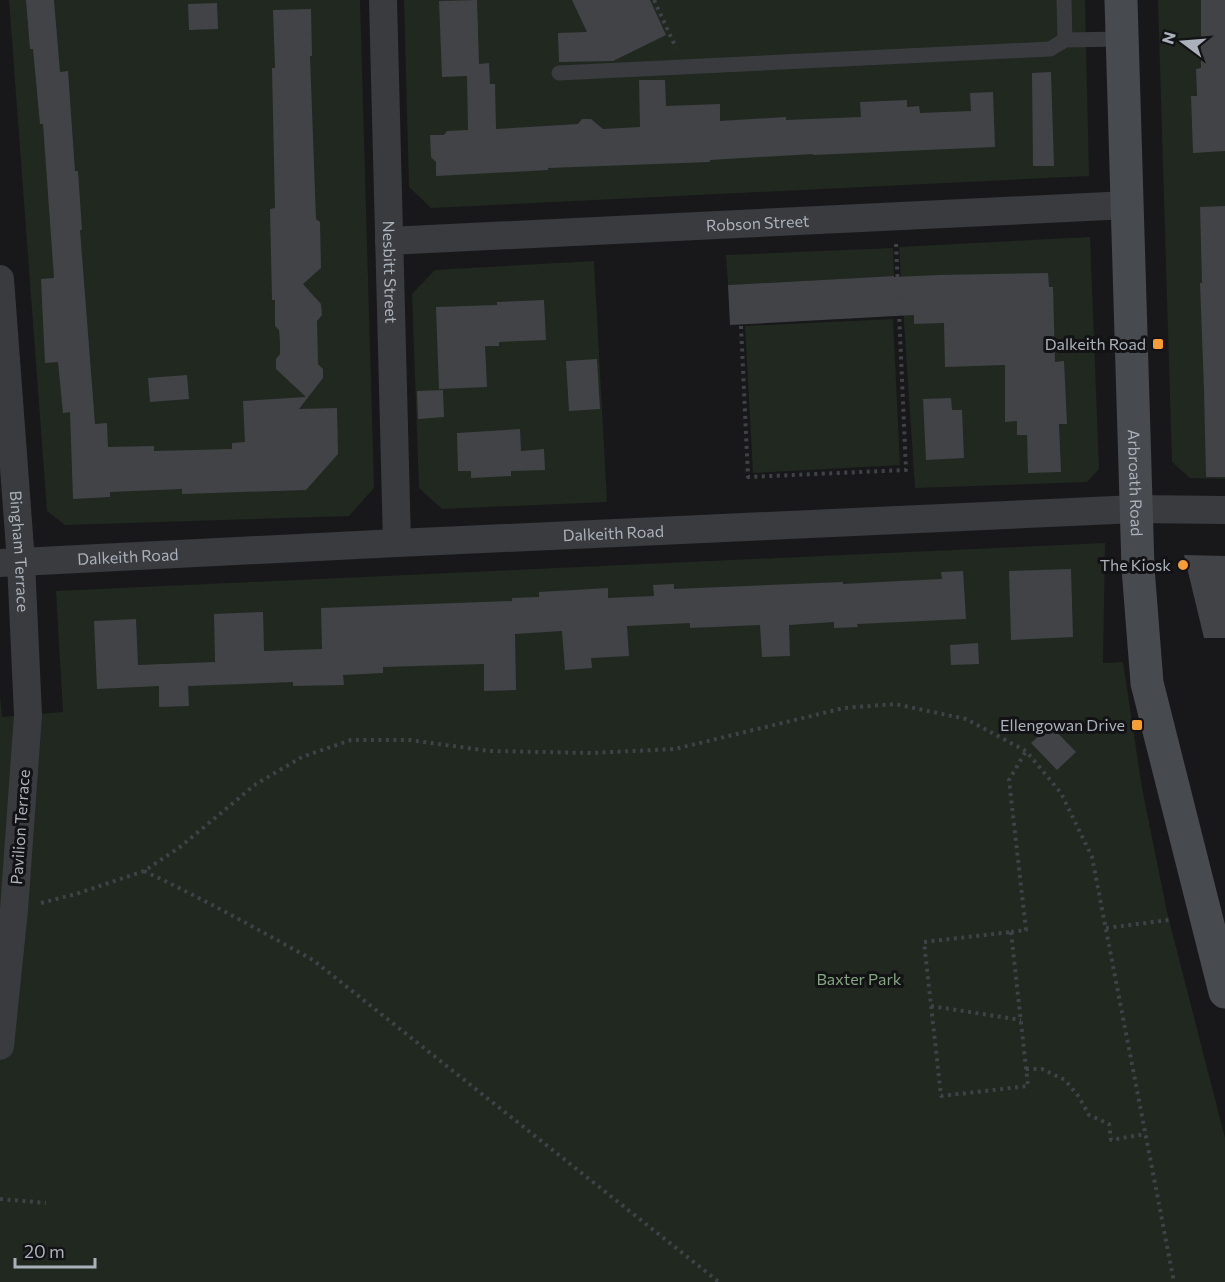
<svg xmlns="http://www.w3.org/2000/svg" width="1225" height="1282" viewBox="0 0 1225 1282" font-family="Commissioner,sans-serif">
  <rect width="100%" height="100%" fill="#18181a"/>
  <!-- green -->
  <path fill="#202820" d="M 9,0 L 360,0 L 374,488 L 349,516 L 65,525 L 47,511 Z
    M 404,0 L 1085,0 L 1089,176 L 431,208 L 409,187 Z
    M 1158,0 L 1225,0 L 1225,479 L 1190,478 L 1172,462 Z
    M 1090,237 L 1099,469 L 1087,482 L 915,488 L 899,247 Z
    M 893,248 L 894,276 L 728,285 L 726,255 Z
    M 594,261 L 607,502 L 442,509 L 419,488 L 412,294 L 435,270 Z
    M 893,319 L 900,465 L 753,473 L 745,326 Z
    M 1105,543 L 1103,663 L 1123,662 L 1142,788 L 1167,912 L 1225,1138 L 1225,1282 L 0,1282 L 0,696 L 2,717 L 63,712 L 56,591 Z"/>
  <!-- building -->
  <path fill="#424347" d="M 26,0 L 54,0 L 60,72 L 68,71 L 75,171 L 78,171 L 82,230 L 80,230 L 95,424 L 107,423 L 108,447 L 154,446 L 154,451 L 232,449 L 232,443 L 245,442 L 243,401 L 306,397 L 276,369 L 276,359 L 280,354 L 280,342 L 279,330 L 275,326 L 275,300 L 272,300 L 270,209 L 275,208 L 272,68 L 275,68 L 273,10 L 311,9 L 312,56 L 310,56 L 316,219 L 320,222 L 321,268 L 303,284 L 321,304 L 322,315 L 317,321 L 318,364 L 323,369 L 323,378 L 299,409 L 337,408 L 338,454 L 306,490 L 182,494 L 182,489 L 110,492 L 110,497 L 73,499 L 70,412 L 63,413 L 58,362 L 45,363 L 41,279 L 54,278 L 43,124 L 40,124 L 33,49 L 30,49 Z
    M 477,0 L 479,64 L 489,63 L 490,84 L 495,84 L 496,129 L 578,124 L 582,119 L 591,119 L 603,129 L 640,127 L 639,80 L 665,80 L 666,106 L 720,104 L 720,121 L 786,117 L 786,120 L 861,117 L 860,102 L 907,100 L 907,107 L 919,106 L 920,113 L 971,111 L 970,93 L 993,92 L 995,147 L 813,155 L 813,154 L 710,160 L 710,162 L 548,168 L 548,170 L 436,176 L 436,162 L 431,157 L 430,135 L 444,135 L 447,131 L 468,130 L 467,76 L 442,77 L 439,1 Z
    M 572,0 L 650,0 L 666,35 L 613,61 L 559,62 L 558,33 L 587,32 Z
    M 1201,0 L 1225,0 L 1225,151 L 1193,153 L 1191,96 L 1197,96 L 1196,69 L 1201,68 Z
    M 217,3 L 218,29 L 189,30 L 188,4 Z
    M 1051,72 L 1054,166 L 1033,166 L 1032,73 Z
    M 1225,206 L 1225,477 L 1206,477 L 1204,390 L 1200,283 L 1202,283 L 1200,207 Z
    M 1048,273 L 1049,287 L 1053,287 L 1055,362 L 1064,361 L 1067,424 L 1059,424 L 1061,472 L 1028,473 L 1027,435 L 1017,435 L 1017,421 L 1005,422 L 1005,365 L 945,367 L 944,323 L 914,324 L 914,315 L 730,325 L 728,285 L 894,276 L 894,277 L 939,275 Z
    M 544,300 L 546,340 L 499,342 L 499,346 L 485,346 L 487,387 L 439,389 L 436,307 L 497,305 L 497,302 Z
    M 597,359 L 600,409 L 569,411 L 566,361 Z
    M 187,375 L 189,399 L 150,402 L 148,378 Z
    M 443,390 L 444,417 L 418,419 L 417,391 Z
    M 951,398 L 952,410 L 962,410 L 964,458 L 926,460 L 923,399 Z
    M 520,429 L 521,451 L 544,449 L 545,470 L 511,471 L 511,476 L 471,478 L 471,471 L 458,471 L 457,433 Z
    M 1184,555 L 1225,556 L 1225,638 L 1204,638 Z
    M 1071,569 L 1073,637 L 1011,640 L 1009,571 Z
    M 963,571 L 966,619 L 857,624 L 858,627 L 834,628 L 834,622 L 789,625 L 790,656 L 762,657 L 760,625 L 690,628 L 690,623 L 627,626 L 629,656 L 591,658 L 592,668 L 565,670 L 562,631 L 515,634 L 516,690 L 484,691 L 484,664 L 383,667 L 383,673 L 343,675 L 344,685 L 293,686 L 293,682 L 188,686 L 189,706 L 159,707 L 159,686 L 97,689 L 94,621 L 136,619 L 138,665 L 215,662 L 214,614 L 263,612 L 264,651 L 322,649 L 321,608 L 512,601 L 512,598 L 539,597 L 539,592 L 608,588 L 608,598 L 654,596 L 653,585 L 674,584 L 674,589 L 843,582 L 843,584 L 900,581 L 942,579 L 941,572 Z
    M 978,643 L 979,664 L 951,665 L 950,645 Z
    M 1050,725 L 1076,752 L 1057,770 L 1031,743 Z"/>
  <g fill="none" stroke-linecap="round" stroke-linejoin="round">
    <!-- path -->
    <path stroke="#3f4246" stroke-width="4" stroke-dasharray="3 4.5" stroke-linecap="butt" d="M 654,0 L 676,48
      M 741,326 L 748,477 L 906,470 L 896,243
      M 144,871 C 202,898 257,929 313,960 L 719,1282
      M 41,903 L 76,894 L 144,871 L 180,847 L 256,784 L 302,757 L 351,740 L 409,740 L 490,751 L 591,753 L 675,749 L 844,708 L 895,704 L 966,719 L 1026,751 L 1061,793 L 1092,857 L 1174,1282
      M 1106,928 L 1169,920
      M 1011,932 L 1028,1086 L 941,1096 L 924,942 Z
      M 1011,932 L 1026,930 L 1009,780 L 1026,751
      M 931,1006 L 1021,1020
      M 1026,1069 L 1042,1069 L 1065,1080 L 1079,1097 L 1089,1115 L 1109,1124 L 1111,1140 L 1146,1134
      M 0,1199 L 46,1203"/>
    <!-- lane -->
    <path stroke="#393b3f" stroke-width="15" d="M 1064,0 L 1065,40 L 1123,39
      M 559,73 L 1050,49 L 1065,40"/>
    <!-- street -->
    <g stroke="#393b3f" stroke-width="28">
      <path id="s1" d="M 383,0 L 397,543"/>
      <path id="s2" d="M 389,241 L 1128,205"/>
      <path id="s3" d="M 0,279 L 21,562 L 28,715 L 14,910 L 0,1046"/>
      <path id="s4" d="M 0,563 L 397,543 L 1136,509 L 1225,510"/>
    </g>
    <!-- secondary -->
    <path stroke="#474a4f" stroke-width="33" id="s5" d="M 1121,0 L 1138,568 L 1147,683 L 1225,992"/>
  </g>
  <!-- markers -->
  <g fill="#f69e34" stroke="#131315" stroke-width="2">
    <rect x="1152" y="338" width="12" height="12" rx="3"/>
    <circle cx="1183" cy="565" r="6"/>
    <rect x="1131" y="719" width="12" height="12" rx="3"/>
  </g>
  <g text-anchor="middle" stroke-width="6" stroke-linejoin="round" paint-order="stroke">
    <!-- street labels -->
    <g font-size="16" fill="#aab1ba" stroke="#131315">
      <text dy="6" stroke="none"><textPath href="#s2" startOffset="369">Robson Street</textPath></text>
      <text dy="6" stroke="none"><textPath href="#s1" startOffset="272">Nesbitt Street</textPath></text>
      <text dy="6" stroke="none"><textPath href="#s5" startOffset="483">Arbroath Road</textPath></text>
      <text dy="6" stroke="none"><textPath href="#s4" startOffset="614">Dalkeith Road</textPath></text>
      <text dy="6" stroke="none"><textPath href="#s3" startOffset="273">Bingham Terrace</textPath></text>
      <text dy="6" stroke="none"><textPath href="#s4" startOffset="128">Dalkeith Road</textPath></text>
      <text transform="translate(20 827) rotate(-86)" y="6">Pavilion Terrace</text>
    </g>
    <!-- poi labels -->
    <g font-size="16" fill="#aab1ba" stroke="#131315" text-anchor="end">
      <text x="1146" y="350">Dalkeith Road</text>
      <text x="1171" y="571">The Kiosk</text>
      <text x="1125" y="731">Ellengowan Drive</text>
    </g>
    <!-- park labels -->
    <g font-size="16" fill="#83a581" stroke="#131315">
      <text x="859" y="985">Baxter Park</text>
    </g>
  </g>
  <!-- north arrow -->
  <g transform="translate(1183 42) rotate(286)" stroke="#131315" stroke-width="4.5" paint-order="stroke">
  <path d="M0-4.5L10 22L0 15L-10 22Z" fill="#aab1ba"/>
  <text y="-9" font-size="16" font-weight="bold" text-anchor="middle" fill="#aab1ba">N</text>
  </g>
  <!-- scale -->
  <path d="M15 1258v9h80v-9" fill="none" stroke="#aab1ba" stroke-width="3"/>
  <text x="24" y="1258" font-size="18" fill="#aab1ba" stroke="#131315" stroke-width="4.5" paint-order="stroke">20 m</text>
</svg>
